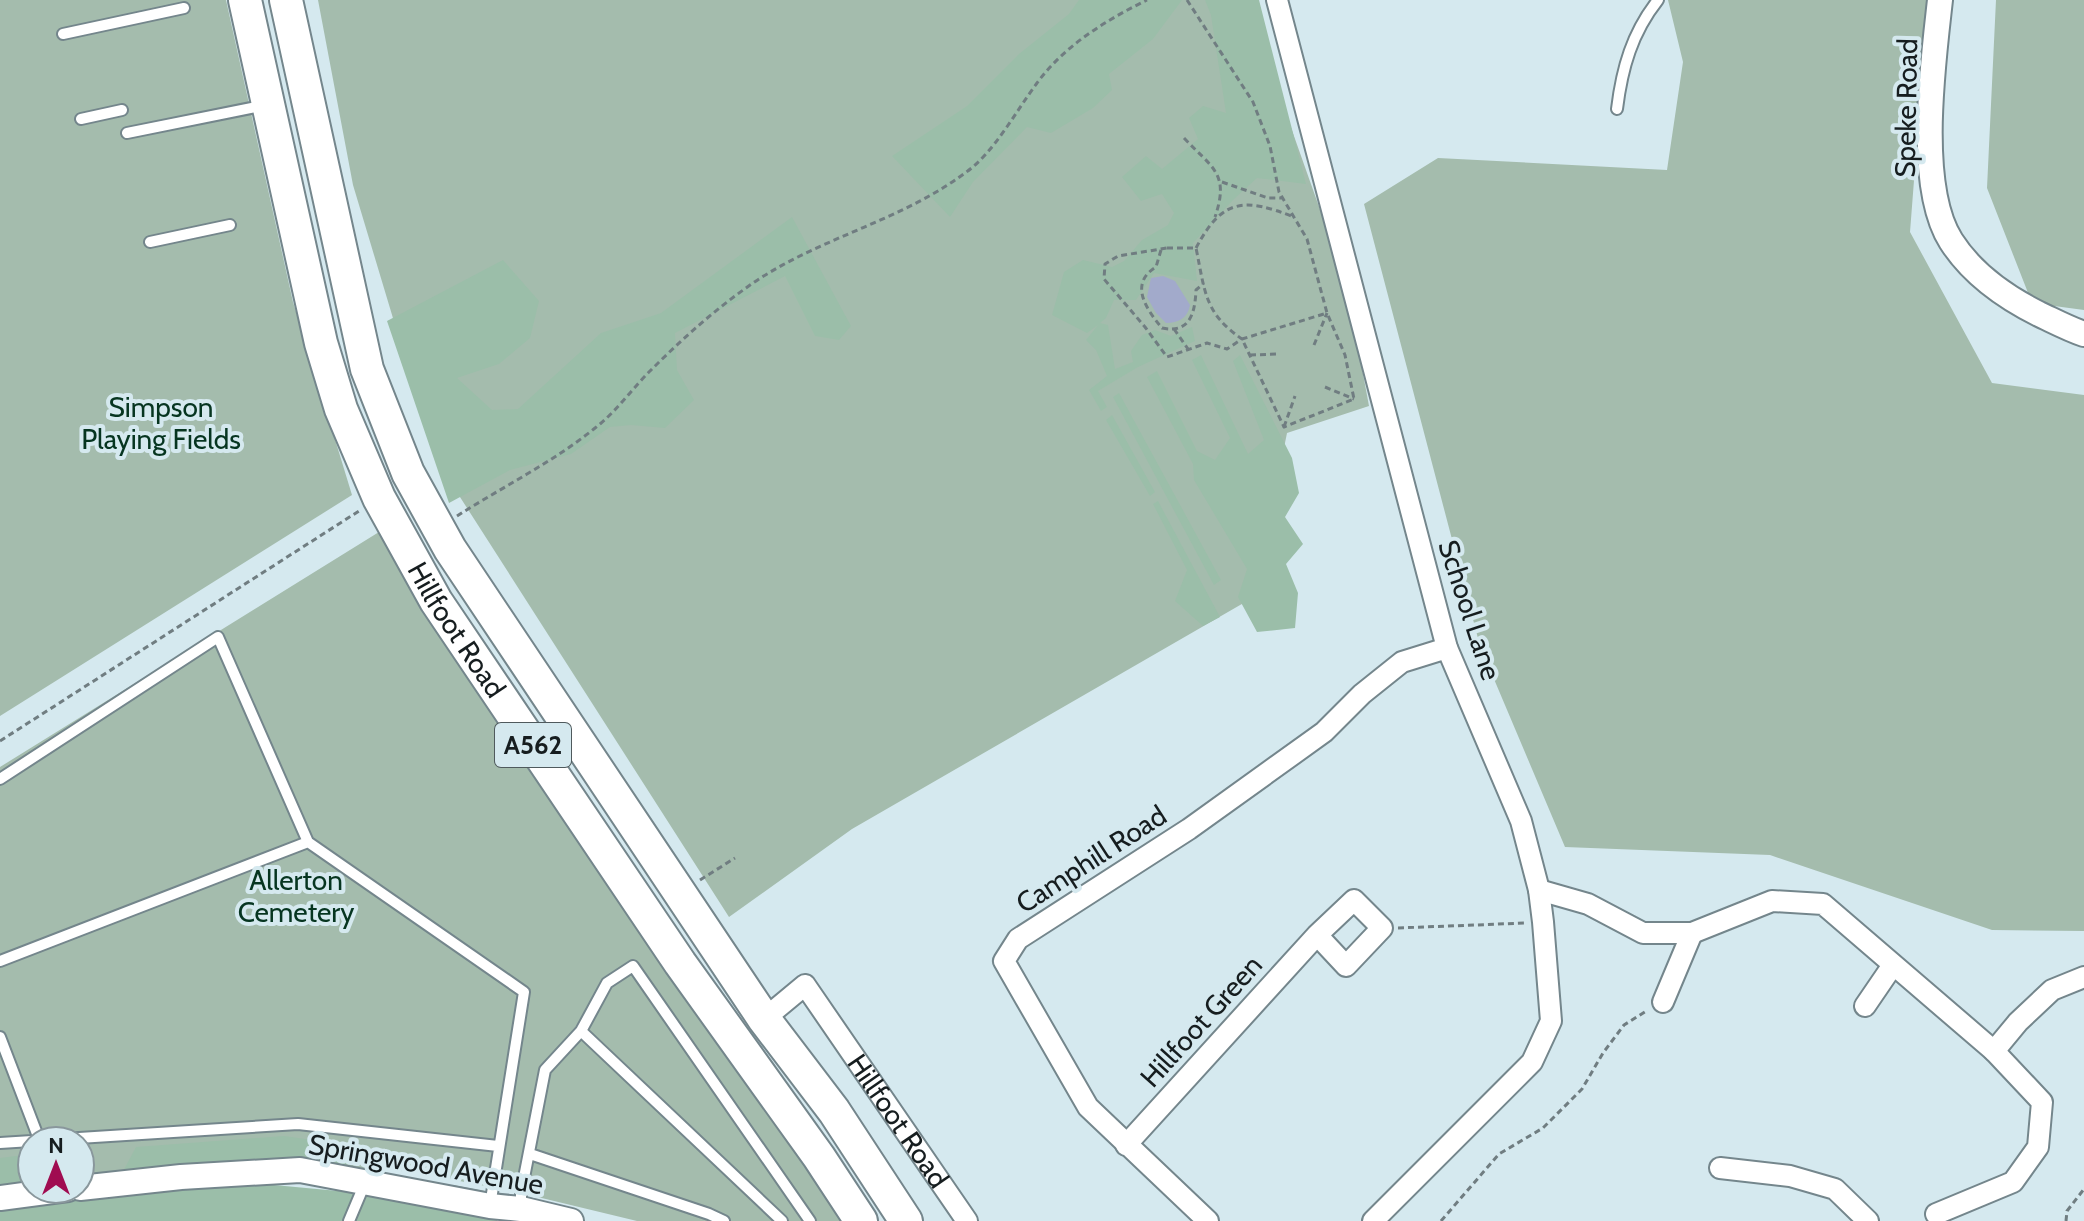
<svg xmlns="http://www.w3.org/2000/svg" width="2084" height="1221" viewBox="0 0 2084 1221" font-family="Cabin,sans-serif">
  <rect width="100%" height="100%" fill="#d5e9ef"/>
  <!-- green -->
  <path fill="#a4bcad" d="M 0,0 L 226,0 L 293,302 L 352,495 L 0,716 Z
    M 318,0 L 1254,0 L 1283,105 L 1346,283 L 1369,406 L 1287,433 L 1254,597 L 852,829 L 729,917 L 435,458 L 353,185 Z
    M 1668,0 L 1928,0 L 1910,232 L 1992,383 L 2084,395 L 2084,931 L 1992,930 L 1770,855 L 1565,847 L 1480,646 L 1364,204 L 1438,158 L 1667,170 L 1683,62 Z
    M 1996,0 L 2084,0 L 2084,310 L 2032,303 L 1987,188 Z
    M 379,532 L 393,558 L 404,568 L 842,1221 L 637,1221 L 521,1193 L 413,1172 L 299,1163 L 80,1181 L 80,1141 L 32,1141 L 32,1185 L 0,1190 L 0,767 Z"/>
  <!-- forest -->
  <path fill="#9bbea9" d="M 1079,0 L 1182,0 L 1153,39 L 1109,74 L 1112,90 L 1093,108 L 1051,133 L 1027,127 L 973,182 L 950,217 L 892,156 L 967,106 L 1019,54 L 1069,14 Z
    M 1205,0 L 1259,0 L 1306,184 L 1257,178 L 1233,200 L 1193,243 L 1197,281 L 1154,273 L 1136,300 L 1114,300 L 1106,318 L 1100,323 L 1108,325 L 1115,369 L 1133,362 L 1131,351 L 1142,335 L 1155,330 L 1171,336 L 1192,327 L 1195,341 L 1138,367 L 1098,391 L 1107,407 L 1101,411 L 1089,390 L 1107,376 L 1096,350 L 1086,340 L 1098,325 L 1087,333 L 1052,315 L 1064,272 L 1083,260 L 1112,267 L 1124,261 L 1142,240 L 1168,225 L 1174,213 L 1162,194 L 1141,201 L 1122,177 L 1146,156 L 1162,169 L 1198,139 L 1189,118 L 1203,106 L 1226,113 L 1211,15 Z
    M 792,217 L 851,326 L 839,340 L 815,336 L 785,276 L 675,333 L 677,370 L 694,400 L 665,428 L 631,425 L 610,427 L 571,454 L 510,470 L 449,503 L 387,321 L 503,260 L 539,301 L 530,338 L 499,364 L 457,378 L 492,410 L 518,409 L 601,333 L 661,313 Z
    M 1201,355 L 1248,454 L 1264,440 L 1233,361 L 1240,355 L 1292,458 L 1299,493 L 1285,517 L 1303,544 L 1286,564 L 1298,593 L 1295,628 L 1257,632 L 1238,597 L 1247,569 L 1194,480 L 1193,464 L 1147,377 L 1157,371 L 1197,451 L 1215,460 L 1230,438 L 1192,360 Z
    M 1119,393 L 1221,580 L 1214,585 L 1113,397 Z
    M 1112,415 L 1155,492 L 1150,496 L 1106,420 Z
    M 1158,501 L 1220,617 L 1203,626 L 1175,601 L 1187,570 L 1153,504 Z
    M 284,1136 L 362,1147 L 361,1164 L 287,1166 L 274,1185 L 381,1195 L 453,1185 L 505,1195 L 498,1219 L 497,1221 L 0,1221 L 0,1158 L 32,1154 L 32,1189 L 119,1179 L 136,1147 Z"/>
  <!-- water -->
  <path fill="#a2aacb" d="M 1163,276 L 1175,281 L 1190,305 C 1188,318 1178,323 1166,323 L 1156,313 L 1147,297 L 1151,278 Z"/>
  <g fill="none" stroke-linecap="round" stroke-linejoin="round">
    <!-- service casing -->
    <g stroke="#74868c" stroke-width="14">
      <path id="service" d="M 63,34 L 184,8
        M 1617,109 C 1622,68 1632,33 1658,0
        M 81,119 L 122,110
        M 127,133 L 266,105
        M 150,242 L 230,225
        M 0,779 L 218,637 L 308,842
        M 0,961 L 308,842 L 524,992 L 490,1206
        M 581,1031 L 782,1221
        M 0,1037 L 39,1139
        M 0,1143 L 298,1124 L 498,1146
        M 530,1154 L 709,1214 L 724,1221
        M 521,1209 L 521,1193 L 545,1070 L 581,1031 L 607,983 L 633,966 L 810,1221
        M 349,1221 L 365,1183"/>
    </g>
    <!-- minor casing -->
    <g stroke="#74868c" stroke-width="24">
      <g id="minor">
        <path d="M 1277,0 L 1447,648 L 1521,821 L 1539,890 L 1543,922 L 1551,1021 L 1532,1062 L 1373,1221"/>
        <path d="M 1539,890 L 1588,904 L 1643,933 L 1692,933 L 1772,901 L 1823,904 L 1994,1051 L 2042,1102 L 2038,1147 L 2013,1182 L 1936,1214"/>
        <path d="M 1663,1002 L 1692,933"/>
        <path d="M 1865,1006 L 1893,965"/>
        <path id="s1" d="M 764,1019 L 805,985 L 967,1221"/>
        <path d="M 1994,1051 L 2018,1022 L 2052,990 L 2084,977"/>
        <path d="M 1126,1145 L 1317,935 L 1354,900 L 1382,928 L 1346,966 L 1317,935"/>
        <path d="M 1720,1168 L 1790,1176 L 1835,1189 L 1868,1221"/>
        <path d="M 1208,1221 L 1088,1107 L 1004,961 L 1018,939 L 1189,829 L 1324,732 L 1362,694 L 1402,662 L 1447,648"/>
      </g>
    </g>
    <!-- tertiary casing -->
    <g stroke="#74868c" stroke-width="28">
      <path id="tertiary" d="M 1940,0 C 1933,63 1916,186 1951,241 C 1972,274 2005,297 2039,314 C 2054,321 2069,329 2084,334
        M 80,1188 L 181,1177 L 300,1170 L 490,1206 L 521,1209 L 571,1221
        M 0,1198 L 68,1189"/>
    </g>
    <!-- trunk casing -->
    <g stroke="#74868c" stroke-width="36">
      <g id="trunk">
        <path id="s2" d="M 245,0 L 321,343 L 341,409 L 379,498 L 436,601 L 680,963 L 819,1157 L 861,1221"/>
        <path d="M 286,0 L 367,369 L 408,473 L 450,549 L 764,1019 L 834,1111 L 906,1221"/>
      </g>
    </g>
    <!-- path -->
    <path stroke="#707d81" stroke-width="3" stroke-dasharray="6 4" stroke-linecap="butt" d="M 1187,0 L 1253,102 L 1270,146 L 1279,192 L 1307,239 L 1327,313 L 1345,355 L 1354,399 L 1284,427 L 1242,339 L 1327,313
      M 1184,138 C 1212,168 1230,173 1215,217
      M 1222,182 L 1268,198 L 1283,198
      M 1167,248 L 1196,248 C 1205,291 1204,313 1242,339 L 1227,349 L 1207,343 L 1167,357 L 1145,327 L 1104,279 L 1105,264 L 1118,256 Z
      M 1196,248 C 1222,199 1243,197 1294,217
      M 1161,250 L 1156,267 C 1128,284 1147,310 1162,328 C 1190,334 1195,313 1196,290 L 1204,283
      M 1174,329 L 1188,349
      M 1314,345 L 1327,313
      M 1250,355 L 1279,354
      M 1325,387 L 1354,399
      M 1284,427 L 1295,396
      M 457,516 C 504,486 557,460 600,424 C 618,409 633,388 650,371 C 679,342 712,312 746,288 C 813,239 898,223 965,173 C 994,153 1016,111 1037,83 C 1064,46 1106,20 1147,0
      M 0,741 L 359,511
      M 700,880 L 735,858
      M 1398,928 L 1526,923
      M 1441,1221 L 1499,1154 L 1543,1128 L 1582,1089 L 1603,1053 L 1624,1025 L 1648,1010
      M 2066,1221 L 2067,1211 L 2084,1189"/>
    <!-- service -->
    <use href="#service" stroke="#fff" stroke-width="10"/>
    <!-- minor -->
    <use href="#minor" stroke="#fff" stroke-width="20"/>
    <!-- tertiary -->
    <use href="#tertiary" stroke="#fff" stroke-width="24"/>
    <!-- trunk -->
    <use href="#trunk" stroke="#fff" stroke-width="32"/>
  </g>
  <g text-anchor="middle" stroke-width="8" stroke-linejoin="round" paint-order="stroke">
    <!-- shield labels -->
    <rect fill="#d5e9ef" stroke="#4f5a5d" stroke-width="2" x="495" y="723" width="76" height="44" rx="6"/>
    <g font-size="26" font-weight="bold" fill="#161d1f">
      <text x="533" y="754">A562</text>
    </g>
    <!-- street labels -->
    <g font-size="28" fill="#161d1f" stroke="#d5e9ef">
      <text transform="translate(1906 108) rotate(-89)" y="10">Speke Road</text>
      <text transform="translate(1470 610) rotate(72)" y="10">School Lane</text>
      <text dy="10" stroke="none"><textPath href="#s2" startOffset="670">Hillfoot Road</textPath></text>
      <text transform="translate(1091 859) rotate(-33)" y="10">Camphill Road</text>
      <text transform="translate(1201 1021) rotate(-48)" y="10">Hillfoot Green</text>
      <text dy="10" stroke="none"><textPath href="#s1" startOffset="218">Hillfoot Road</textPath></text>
      <text transform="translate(426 1164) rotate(10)" y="10">Springwood Avenue</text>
    </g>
    <!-- park labels -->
    <g font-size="28" fill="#063520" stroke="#d5e9ef">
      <text x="161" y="417">Simpson<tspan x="161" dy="32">Playing Fields</tspan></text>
      <text x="296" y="890">Allerton<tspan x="296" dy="32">Cemetery</tspan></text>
    </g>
  </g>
  <!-- north arrow -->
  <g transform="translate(56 1165)"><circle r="38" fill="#d5e9ef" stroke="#89979c" stroke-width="2"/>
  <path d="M0-6L14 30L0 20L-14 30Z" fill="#a00c51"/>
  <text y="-12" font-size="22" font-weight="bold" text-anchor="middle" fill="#161d1f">N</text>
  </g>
</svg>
